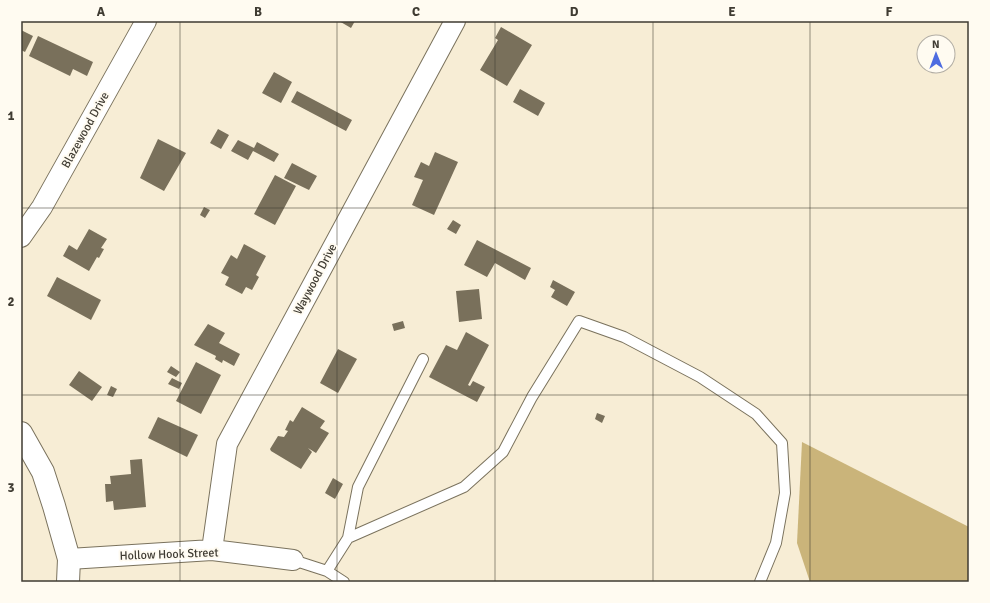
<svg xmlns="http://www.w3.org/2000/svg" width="990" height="603" viewBox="0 0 990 603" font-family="Signika,sans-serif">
  <rect width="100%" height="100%" fill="#f7edd5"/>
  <!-- forest -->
  <path fill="#cab47a" d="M 802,442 L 969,527 L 969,582 L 810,582 L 797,543 Z"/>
  <!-- building -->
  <path fill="#79705b" d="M 339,21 L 355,21 L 351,28 Z
    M 501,27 L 532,45 L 507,86 L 480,70 L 498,40 L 495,38 Z
    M 21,30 L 33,36 L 25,52 L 21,50 Z
    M 38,36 L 93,62 L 87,76 L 73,69 L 70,76 L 29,56 Z
    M 274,72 L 292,82 L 281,103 L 262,93 Z
    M 520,89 L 545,103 L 538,116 L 513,102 Z
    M 297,91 L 352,120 L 346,131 L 291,102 Z
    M 218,129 L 229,135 L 221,149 L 210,143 Z
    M 158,139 L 186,153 L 164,191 L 140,178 Z
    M 238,140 L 254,148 L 257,142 L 279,154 L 274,162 L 253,151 L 248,160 L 231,151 Z
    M 435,152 L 458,162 L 434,215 L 412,205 L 423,180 L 414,177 L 421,162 L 429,166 Z
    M 292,163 L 317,176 L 309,190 L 284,178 Z
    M 275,175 L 296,186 L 275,225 L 254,214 Z
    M 204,207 L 210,210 L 205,218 L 200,215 Z
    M 453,220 L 461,225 L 456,234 L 447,229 Z
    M 89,229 L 107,239 L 101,248 L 104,249 L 99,258 L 97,257 L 89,271 L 63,256 L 69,245 L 77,250 Z
    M 477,240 L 531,268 L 525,280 L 495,263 L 487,277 L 464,265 Z
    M 244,244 L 266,256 L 256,275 L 259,277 L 252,290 L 246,287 L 242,294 L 225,285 L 229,277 L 221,273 L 231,255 L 237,259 Z
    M 57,277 L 101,300 L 91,320 L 47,296 Z
    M 553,280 L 575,292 L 567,306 L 551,297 L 555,290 L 550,287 Z
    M 479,289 L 482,319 L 459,322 L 456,291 Z
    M 403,321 L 405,328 L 394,331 L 392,324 Z
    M 208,324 L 225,333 L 219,343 L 240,354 L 234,366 L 223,360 L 222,363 L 215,359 L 216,356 L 194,345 Z
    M 466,332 L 489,345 L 468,385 L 470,386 L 473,381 L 485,387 L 477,402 L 429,377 L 446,345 L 457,350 Z
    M 338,349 L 357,359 L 338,393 L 320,383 Z
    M 196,362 L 221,375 L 201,414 L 176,401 Z
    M 171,366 L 180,372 L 176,377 L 167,372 Z
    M 79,371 L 102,387 L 92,401 L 69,385 Z
    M 172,378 L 182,383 L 179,389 L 168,384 Z
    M 111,386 L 117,389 L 113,397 L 107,395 Z
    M 302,407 L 325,421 L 320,428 L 329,433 L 316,453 L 308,448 L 312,452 L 301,469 L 271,451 L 270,449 L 278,436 L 284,437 L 288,431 L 285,430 L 290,420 L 293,422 Z
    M 597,413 L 605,416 L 602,423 L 595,419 Z
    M 158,417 L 198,435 L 187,457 L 148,438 Z
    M 142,459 L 146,507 L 114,510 L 113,501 L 106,502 L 105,484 L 111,484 L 110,476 L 131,474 L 130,460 Z
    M 333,478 L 343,484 L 335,499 L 325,493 Z"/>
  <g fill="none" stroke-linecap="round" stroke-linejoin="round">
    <!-- service casing -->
    <g stroke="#7a725d" stroke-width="12">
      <path id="service" d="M 348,538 L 358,487 L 423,359
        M 293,560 L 327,571 L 344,582
        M 327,571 L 348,538 L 464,487 L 503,452 L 532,397 L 579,321 L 624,337 L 700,377 L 756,414 L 782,443 L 785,493 L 776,543 L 760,582"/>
    </g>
    <!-- minor casing -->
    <g stroke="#7a725d" stroke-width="22">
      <path id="minor" d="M 21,237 L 42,207 L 146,21
        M 212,550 L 227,444 L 455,21
        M 69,559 L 212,550 L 293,560"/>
    </g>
    <!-- tertiary casing -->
    <g stroke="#7a725d" stroke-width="24">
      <path id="tertiary" d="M 21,433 L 43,472 L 54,506 L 69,559 L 68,582"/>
    </g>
    <!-- service -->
    <use href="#service" stroke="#fff" stroke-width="10"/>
    <!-- minor -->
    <use href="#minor" stroke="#fff" stroke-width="20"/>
    <!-- tertiary -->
    <use href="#tertiary" stroke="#fff" stroke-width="22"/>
  </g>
  <!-- grid -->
  <path fill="none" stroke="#3f3b32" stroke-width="1" stroke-opacity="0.55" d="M 180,21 L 180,582M 337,21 L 337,582M 495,21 L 495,582M 653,21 L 653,582M 810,21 L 810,582M 21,208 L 969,208M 21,395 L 969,395"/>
  <g text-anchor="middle" stroke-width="4" stroke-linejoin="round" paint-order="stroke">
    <!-- street labels -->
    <g font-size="12" fill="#3f3b32" stroke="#fffbf1">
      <text transform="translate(85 130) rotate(-61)" y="4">Blazewood Drive</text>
      <text transform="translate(315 279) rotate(-62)" y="4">Waywood Drive</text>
      <text transform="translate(169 554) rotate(-2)" y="4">Hollow Hook Street</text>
    </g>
  </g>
  <!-- border -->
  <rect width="990" height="603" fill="none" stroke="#fffbf1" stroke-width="44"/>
  <!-- north arrow -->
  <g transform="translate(936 54) rotate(359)"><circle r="19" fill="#fffbf1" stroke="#b2aea5"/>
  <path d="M0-3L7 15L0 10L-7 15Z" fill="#4e6ce0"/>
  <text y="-6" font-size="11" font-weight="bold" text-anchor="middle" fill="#3f3b32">N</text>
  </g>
  <rect x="22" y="22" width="946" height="559" fill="none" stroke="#3f3b32" stroke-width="1.5"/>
  <g font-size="13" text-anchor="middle" font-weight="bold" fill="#3f3b32">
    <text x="101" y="16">A</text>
    <text x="258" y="16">B</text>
    <text x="416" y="16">C</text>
    <text x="574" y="16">D</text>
    <text x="732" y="16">E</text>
    <text x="889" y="16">F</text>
    <text x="11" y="120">1</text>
    <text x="11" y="306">2</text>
    <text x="11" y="492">3</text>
  </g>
</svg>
